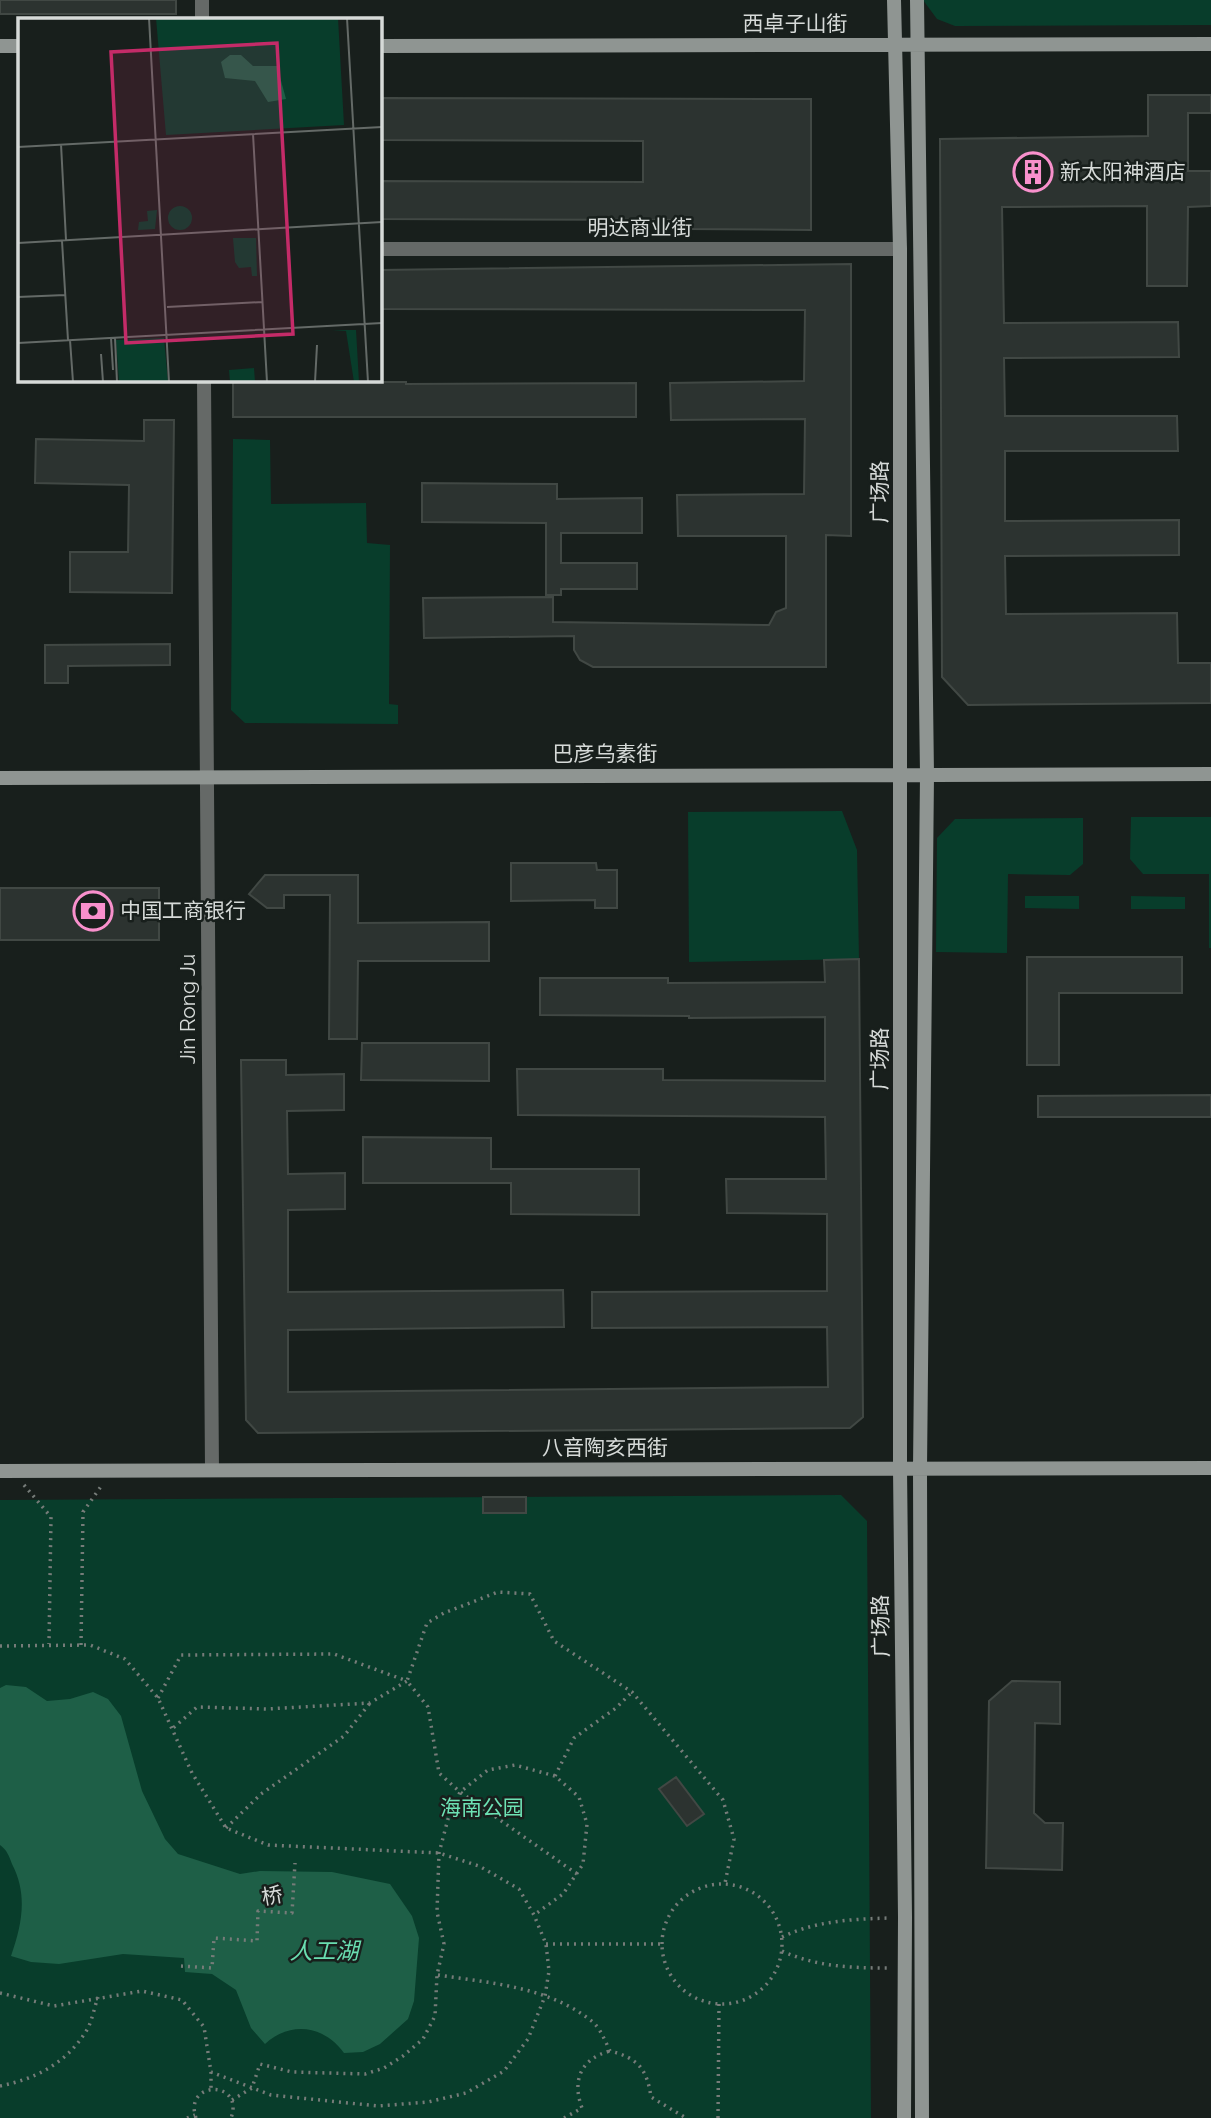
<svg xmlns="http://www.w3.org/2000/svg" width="1211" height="2118" viewBox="0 0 1211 2118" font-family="Raleway,'Noto Sans SC',sans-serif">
  <rect width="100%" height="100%" fill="#181f1c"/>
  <!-- green -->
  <path fill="#083d2b" d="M 923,0 L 1211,0 L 1211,25 L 955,26 L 937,19 Z
    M 233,439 L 270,440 L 271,504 L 366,503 L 367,543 L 390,545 L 389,704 L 398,705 L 398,724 L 245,723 L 231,710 Z
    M 842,811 L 857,850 L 859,959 L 689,962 L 688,812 Z
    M 1131,817 L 1211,817 L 1211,948 L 1209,948 L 1209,874 L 1143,874 L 1130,859 Z
    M 1083,818 L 1083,864 L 1070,875 L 1008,874 L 1007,953 L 936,952 L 937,838 L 955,819 Z
    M 1025,896 L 1079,896 L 1079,909 L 1025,908 Z
    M 1131,896 L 1185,897 L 1185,909 L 1131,909 Z
    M 841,1495 L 867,1521 L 871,2118 L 0,2118 L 0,1500 Z"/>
  <!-- water -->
  <path fill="#1e5f47" d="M 6,1685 L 26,1687 L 47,1701 L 70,1699 L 93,1692 L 108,1699 L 121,1716 L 142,1791 L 165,1839 L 178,1854 L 240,1874 L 260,1871 L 332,1872 L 390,1884 L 412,1916 L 419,1938 L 414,2001 L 408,2019 L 380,2044 L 363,2052 L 344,2053 C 324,2025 290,2021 265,2044 L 251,2028 L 236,1990 L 212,1974 L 185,1972 L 184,1958 L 123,1954 L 59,1964 L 31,1962 L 11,1956 C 22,1924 28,1895 12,1864 C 9,1856 7,1850 0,1845 L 0,1688 Z"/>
  <!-- building -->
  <path fill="#2c3330" stroke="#414844" stroke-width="2" d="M 0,0 L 176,0 L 176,14 L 0,14 Z
    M 1148,95 L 1211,95 L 1211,113 L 1188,113 L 1188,171 L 1211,171 L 1211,206 L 1188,207 L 1187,286 L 1147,286 L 1147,206 L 1002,207 L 1004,323 L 1178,322 L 1179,357 L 1004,358 L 1005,416 L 1177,416 L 1178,451 L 1005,451 L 1005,521 L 1179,520 L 1179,555 L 1005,556 L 1006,614 L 1177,613 L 1178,663 L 1211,663 L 1211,703 L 968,705 L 942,677 L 940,139 L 1148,136 Z
    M 380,98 L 811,99 L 811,230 L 689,229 L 689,220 L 380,219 L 380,181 L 643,182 L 643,141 L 380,140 Z
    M 851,264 L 851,536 L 826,535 L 826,667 L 593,667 L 580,660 L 574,650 L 574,636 L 424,638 L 423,598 L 553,597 L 553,622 L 769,625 L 776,612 L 786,608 L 786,536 L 678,536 L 677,495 L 804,494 L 805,419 L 671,420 L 670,383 L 804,381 L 805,310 L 380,309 L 380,270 Z
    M 233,380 L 257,380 L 257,382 L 406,382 L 406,384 L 636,383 L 636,417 L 233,417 Z
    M 144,420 L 174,420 L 172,593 L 70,592 L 70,552 L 128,552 L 129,485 L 35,483 L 36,439 L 144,441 Z
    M 422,483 L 557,484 L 557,499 L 642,498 L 642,533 L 561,533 L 561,563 L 637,563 L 637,589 L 561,589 L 561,595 L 546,595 L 546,523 L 422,522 Z
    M 170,644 L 170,665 L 68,666 L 68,683 L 45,683 L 45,645 Z
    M 511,863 L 596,863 L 597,870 L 617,870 L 617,908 L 595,908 L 595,900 L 511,901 Z
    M 265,875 L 358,875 L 358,923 L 489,922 L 489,961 L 358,961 L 357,1039 L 329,1039 L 330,895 L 284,895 L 284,908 L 267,908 L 249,894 Z
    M 0,888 L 159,888 L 159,940 L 0,940 Z
    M 1027,957 L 1182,957 L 1182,993 L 1059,993 L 1059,1065 L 1027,1065 Z
    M 859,959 L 863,1417 L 850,1428 L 258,1433 L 246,1420 L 241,1060 L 286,1060 L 286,1075 L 344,1074 L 344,1110 L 287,1111 L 288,1174 L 345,1173 L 345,1209 L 288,1210 L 288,1292 L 563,1290 L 564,1327 L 288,1330 L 288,1392 L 828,1387 L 827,1327 L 592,1328 L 592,1292 L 827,1291 L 827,1214 L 727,1213 L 726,1179 L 826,1179 L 825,1117 L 518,1115 L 517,1069 L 663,1069 L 663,1080 L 825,1081 L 825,1017 L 689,1018 L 689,1016 L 540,1015 L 540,978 L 668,978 L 668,983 L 825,982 L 824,960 Z
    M 362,1043 L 489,1043 L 489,1081 L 361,1080 Z
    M 1211,1095 L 1211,1117 L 1038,1117 L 1038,1096 Z
    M 363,1137 L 491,1138 L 491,1169 L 639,1169 L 639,1215 L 511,1214 L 511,1183 L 363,1183 Z
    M 483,1497 L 526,1497 L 526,1513 L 483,1513 Z
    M 1012,1681 L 1060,1682 L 1060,1724 L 1035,1723 L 1034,1813 L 1045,1823 L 1063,1823 L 1062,1870 L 986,1868 L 989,1701 Z
    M 676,1777 L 704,1814 L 687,1826 L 659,1789 Z"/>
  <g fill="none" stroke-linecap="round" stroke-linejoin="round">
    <!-- path -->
    <path stroke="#767c79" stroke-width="3.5" stroke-dasharray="2 5" stroke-linecap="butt" d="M 24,1485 L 51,1517 L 49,1644
      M 81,1645 L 83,1512 L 102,1485
      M 0,1646 L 90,1645 L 125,1659 L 158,1698 L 192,1773 L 226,1828 L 268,1845 L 439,1853 L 479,1866 L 519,1889 L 534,1915 L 546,1944 L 549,1971 L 545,1996 L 528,2039 L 504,2071 L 466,2093 L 428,2102 L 378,2106 L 271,2095 L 211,2072
      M 158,1698 L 181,1655 L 334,1654 L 407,1681 L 370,1703 L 267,1709 L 197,1707 L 172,1729
      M 555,1776 L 574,1738 L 616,1708 L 632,1692
      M 226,1828 L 261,1794 L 344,1736 L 370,1703
      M 577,1874 L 460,1792 L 439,1773 L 428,1707 L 407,1681 L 427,1623 L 444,1613 L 498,1592 L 530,1594 L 554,1641 L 632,1692 L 723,1800 L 734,1839 L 725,1883
      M662 1944a60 60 0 1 1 120 0a60 60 0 1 1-120 0Z
      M 782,1937 C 815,1921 853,1919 890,1918
      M 546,1944 L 662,1944
      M 782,1951 C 817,1967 852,1968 890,1968
      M 181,1966 L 212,1968 L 214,1938 L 257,1941 L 258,1911 L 292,1913 L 295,1863
      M 438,1975 C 491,1983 551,1987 594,2023 C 601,2030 606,2043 610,2051 C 638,2058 647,2069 651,2097 L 686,2118
      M 0,1993 L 54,2006 L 142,1991 L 182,2000 L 204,2027 L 211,2072 L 211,2089
      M 0,2086 C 35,2079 65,2064 85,2033 C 92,2023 94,2008 98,1997
      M 232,2100 L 252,2088 L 260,2064 L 292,2072 L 365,2074 L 384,2068 L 403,2056 L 423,2039 L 435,2016 L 437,1975 L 444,1944 L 437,1912 L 439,1853 L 448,1819 L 460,1792 L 488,1770 L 515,1765 L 555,1776 L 579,1797 L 587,1824 L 583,1864 L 563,1894 L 534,1915
      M 187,2118 L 195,2115
      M 196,2118 C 183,2080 245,2080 231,2118
      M 564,2118 L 582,2108 C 572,2081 580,2059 610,2051
      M 718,2118 L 719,2004"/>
    <!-- street -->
    <path stroke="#656967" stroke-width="14" d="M 202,0 L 202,19
      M 380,249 L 900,249
      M 204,380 L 212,1470"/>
    <!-- secondary -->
    <path stroke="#8f9592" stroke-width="14" d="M 894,0 L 900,249 L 900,1469 L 905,1917 L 904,2118
      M 917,0 L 927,775 L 920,1469 L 922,2118
      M 0,46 L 19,46
      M 380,46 L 1211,44
      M 0,778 L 1211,774
      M 0,1471 L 1211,1468"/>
  </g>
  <!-- icons -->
  <defs>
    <g id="building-ring" transform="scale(2.0125)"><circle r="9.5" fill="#181f1c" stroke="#f890cc" stroke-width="1.5"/><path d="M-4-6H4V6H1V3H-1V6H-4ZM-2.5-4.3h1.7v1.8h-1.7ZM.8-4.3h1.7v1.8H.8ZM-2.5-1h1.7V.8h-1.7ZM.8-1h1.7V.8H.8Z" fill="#f890cc"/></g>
    <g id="bank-ring" transform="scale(2.0125)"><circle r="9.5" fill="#181f1c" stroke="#f890cc" stroke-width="1.5"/><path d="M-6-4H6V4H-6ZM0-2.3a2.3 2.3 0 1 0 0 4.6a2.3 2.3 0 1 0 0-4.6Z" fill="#f890cc"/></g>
  </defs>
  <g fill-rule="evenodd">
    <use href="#building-ring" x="1033" y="172"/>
    <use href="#bank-ring" x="93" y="911"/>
  </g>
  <g text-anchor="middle" stroke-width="5" stroke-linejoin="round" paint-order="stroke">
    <!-- street labels -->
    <g font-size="21" fill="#d6dad8" stroke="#181f1c">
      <text x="795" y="31">西卓子山街</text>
      <text x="640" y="235">明达商业街</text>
      <text transform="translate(880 492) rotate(-90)" y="7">广场路</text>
      <text x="605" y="761">巴彦乌素街</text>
      <text transform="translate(188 1009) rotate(-90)" y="7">Jin Rong Ju</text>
      <text transform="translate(880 1059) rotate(-90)" y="7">广场路</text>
      <text x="605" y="1455">八音陶亥西街</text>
      <text transform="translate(881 1626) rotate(-91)" y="7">广场路</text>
      <text transform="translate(272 1896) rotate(-10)" y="7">桥</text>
    </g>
    <!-- poi labels -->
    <g font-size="21" fill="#d6dad8" stroke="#181f1c" text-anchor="start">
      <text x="1060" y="179">新太阳神酒店</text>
      <text x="120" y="918">中国工商银行</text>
    </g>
    <!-- park labels -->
    <g font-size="21" fill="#6de2b4" stroke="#181f1c">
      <text x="482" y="1815">海南公园</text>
    </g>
    <!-- water labels -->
    <g font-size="23" font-style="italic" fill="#69deb0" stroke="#181f1c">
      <text x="324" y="1959">人工湖</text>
    </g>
  </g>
  <!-- overview -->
  <g transform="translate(18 18)">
    <rect width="364" height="364" fill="#181f1c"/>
    <path d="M 138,0 L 320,0 L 326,107 L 148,117 ZM150 200a12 12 0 1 1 24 0a12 12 0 1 1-24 0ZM 139,192 L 137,211 L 120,212 L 121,204 L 130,203 L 129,193 ZM 215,220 L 238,220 L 239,258 L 234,258 L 233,249 L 221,250 L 217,244 ZM 314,312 L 338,312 L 341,364 L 336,364 L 328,313 ZM 146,320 L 150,364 L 101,364 L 98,322 ZM 236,350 L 237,364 L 212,364 L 211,352 Z" fill="#083d2b"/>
    <path d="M 212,37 L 223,37 L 235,48 L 259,48 L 268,81 L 250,84 L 237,63 L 207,60 L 203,44 Z" fill="#1e5f47"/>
    <path fill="none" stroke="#646a67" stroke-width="2" d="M 131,0 L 151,364M 329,0 L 350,364M 235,116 L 249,364M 43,126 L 48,222M 0,129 L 364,109M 44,223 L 50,322M 0,225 L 364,204M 0,279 L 47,277M 149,289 L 245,284M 93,320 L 95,352M 97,320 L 99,364M 52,322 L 55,364M 0,325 L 364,305M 83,336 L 85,364M 297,364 L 299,327"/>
    <path fill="#c42b68" fill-opacity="0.15" stroke="#c42b68" stroke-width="3.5" d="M 259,25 L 275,316 L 108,325 L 93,34 Z"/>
    <rect width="364" height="364" fill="none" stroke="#d6dad8" stroke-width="3.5"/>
  </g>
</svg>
